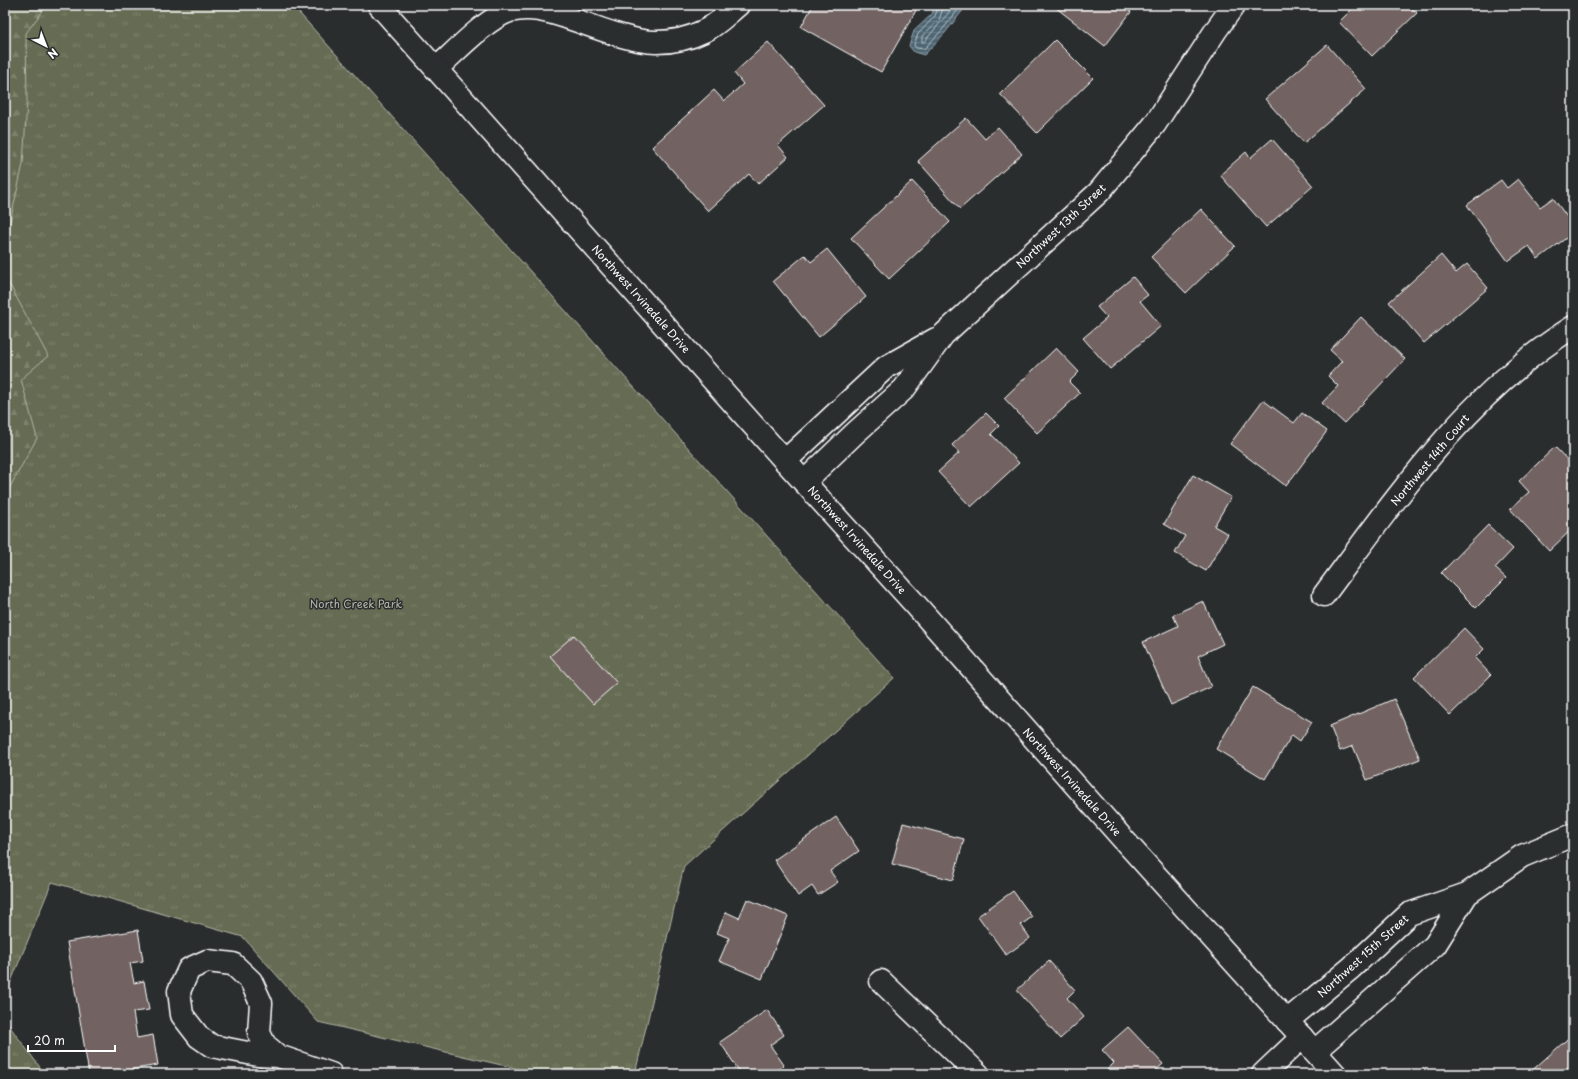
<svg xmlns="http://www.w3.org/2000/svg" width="1578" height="1079" viewBox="0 0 1578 1079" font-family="'Playpen Sans',sans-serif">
  <defs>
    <pattern id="grass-tufts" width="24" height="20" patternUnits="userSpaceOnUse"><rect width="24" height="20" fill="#666c52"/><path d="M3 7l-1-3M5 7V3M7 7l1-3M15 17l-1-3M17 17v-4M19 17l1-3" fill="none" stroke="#7d826c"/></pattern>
    <pattern id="forest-firs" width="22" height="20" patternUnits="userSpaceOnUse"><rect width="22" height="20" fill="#666c52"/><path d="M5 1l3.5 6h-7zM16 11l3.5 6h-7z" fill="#7d826c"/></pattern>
    <pattern id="water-rules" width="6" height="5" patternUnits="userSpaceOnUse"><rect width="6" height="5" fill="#4e6673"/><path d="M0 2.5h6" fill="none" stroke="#697d88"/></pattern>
  </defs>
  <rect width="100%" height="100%" fill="#2a2d2e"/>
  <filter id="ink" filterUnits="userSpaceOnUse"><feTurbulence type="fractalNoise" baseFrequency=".025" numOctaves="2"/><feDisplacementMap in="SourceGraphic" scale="8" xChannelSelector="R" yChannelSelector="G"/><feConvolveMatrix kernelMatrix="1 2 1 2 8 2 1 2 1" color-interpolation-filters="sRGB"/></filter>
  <g filter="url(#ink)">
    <!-- grass -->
    <path fill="url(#grass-tufts)" stroke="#b2b6a8" d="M 5,5 L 292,5 L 894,678 L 684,866 L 635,1074 L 540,1074 L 318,1022 L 243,937 L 52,882 L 5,996 Z
      M 5,1020 L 45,1074 L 5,1074 Z"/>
    <!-- forest -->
    <path fill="url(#forest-firs)" stroke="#b2b6a8" d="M 5,5 L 47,5 L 26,33 L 27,102 L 23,164 L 10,222 L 5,230 Z
      M 5,276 L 48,356 L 21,379 L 37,438 L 5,496 Z"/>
    <!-- water -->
    <path fill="url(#water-rules)" stroke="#95a3ab" d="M 935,5 L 967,5 L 945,33 L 924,55 L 914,52 L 909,46 L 914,31 L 932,14 Z"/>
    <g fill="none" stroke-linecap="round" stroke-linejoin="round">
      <!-- shore -->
      <path stroke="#b8c2c7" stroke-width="1" d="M 939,5 L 935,16 L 918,34 L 914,45 L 916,48 L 924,49 L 942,30 L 962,5
        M 944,5 L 939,20 L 922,36 L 922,42 L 924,42 L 955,5"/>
    </g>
    <!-- building -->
    <path fill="#726362" stroke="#fff" d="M 813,5 L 919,5 L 881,72 L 801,27 Z
      M 1056,5 L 1121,5 L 1131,12 L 1105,46 L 1055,7 Z
      M 1352,5 L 1409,5 L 1417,13 L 1372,56 L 1339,22 L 1354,7 Z
      M 1055,40 L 1093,78 L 1037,133 L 1000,94 Z
      M 768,42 L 824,105 L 778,145 L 788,157 L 758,184 L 749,174 L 708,211 L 652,147 L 714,90 L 724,101 L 743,84 L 734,73 Z
      M 1327,45 L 1366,89 L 1304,143 L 1265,99 Z
      M 966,118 L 985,139 L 998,127 L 1022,154 L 960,209 L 918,161 Z
      M 1272,139 L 1313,186 L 1266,227 L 1220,175 L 1246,152 L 1250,158 Z
      M 1518,179 L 1540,207 L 1553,198 L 1573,225 L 1573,233 L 1538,259 L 1529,246 L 1508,261 L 1467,205 L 1501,180 L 1507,188 Z
      M 912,181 L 950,222 L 889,279 L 851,238 Z
      M 1201,209 L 1235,246 L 1186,293 L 1151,257 Z
      M 827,249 L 866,297 L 819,337 L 773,281 L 805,255 L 811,262 Z
      M 1441,255 L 1456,273 L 1467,264 L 1488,288 L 1424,343 L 1389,302 Z
      M 1133,277 L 1148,295 L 1140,301 L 1161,326 L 1110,369 L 1083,338 L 1107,318 L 1097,307 Z
      M 1361,317 L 1405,359 L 1344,423 L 1322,403 L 1338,386 L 1328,376 L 1342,361 L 1330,350 Z
      M 1056,348 L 1079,372 L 1069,382 L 1080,393 L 1037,433 L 1004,398 Z
      M 1263,400 L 1294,423 L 1302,413 L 1327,431 L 1286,486 L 1230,444 Z
      M 986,413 L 999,426 L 991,434 L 1019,463 L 971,507 L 938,472 L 959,453 L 952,445 Z
      M 1555,447 L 1573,466 L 1573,528 L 1549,551 L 1510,509 L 1529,492 L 1519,481 Z
      M 1193,475 L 1231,497 L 1214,526 L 1228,534 L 1206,571 L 1175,553 L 1185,536 L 1164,524 Z
      M 1488,525 L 1513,549 L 1495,568 L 1506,578 L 1476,608 L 1441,573 Z
      M 1203,601 L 1223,644 L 1198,656 L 1211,687 L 1171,705 L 1143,642 L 1178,626 L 1173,615 Z
      M 1464,628 L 1484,649 L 1475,658 L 1491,675 L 1450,715 L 1414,677 Z
      M 574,635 L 617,683 L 593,704 L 550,656 Z
      M 1253,687 L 1312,722 L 1300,741 L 1292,735 L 1265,779 L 1216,749 Z
      M 1394,699 L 1420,759 L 1367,780 L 1353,746 L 1340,751 L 1330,726 Z
      M 836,817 L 859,851 L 830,871 L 838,882 L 818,895 L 812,886 L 798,896 L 774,860 Z
      M 903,823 L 964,839 L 953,880 L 892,864 Z
      M 1013,891 L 1032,917 L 1021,925 L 1030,938 L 1006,955 L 978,916 Z
      M 747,899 L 788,916 L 762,979 L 719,961 L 729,938 L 717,933 L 726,912 L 739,918 Z
      M 138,930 L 143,961 L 130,963 L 134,983 L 144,981 L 149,1010 L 133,1012 L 137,1038 L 153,1035 L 158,1065 L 106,1074 L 89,1074 L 67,942 Z
      M 1049,961 L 1075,990 L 1067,998 L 1084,1017 L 1060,1039 L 1017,990 Z
      M 767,1010 L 784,1035 L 770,1045 L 784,1065 L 771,1074 L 741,1074 L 720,1042 Z
      M 1128,1027 L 1163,1064 L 1152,1074 L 1103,1074 L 1114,1063 L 1102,1050 Z
      M 1573,1034 L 1573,1074 L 1528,1074 Z"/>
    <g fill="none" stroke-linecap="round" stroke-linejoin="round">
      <!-- minor casing -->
      <g stroke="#fff" stroke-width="25">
        <path id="minor" d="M 436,69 C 454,53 488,17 510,11 C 530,6 547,11 566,17 C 590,25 633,43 657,42 C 673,42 690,38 704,31 C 717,25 727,14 738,5
          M 785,461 L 886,367 L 936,339
          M 804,482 L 854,434 L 904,389 L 943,335 L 1099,192 L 1155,124 L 1216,30 L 1234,5
          M 1324,595 C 1397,497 1468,393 1573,327
          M 881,981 L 978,1074
          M 1287,1021 L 1351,968 L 1409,914 L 1467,894 L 1522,856 L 1573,835
          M 1315,1051 L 1435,945 L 1467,894
          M 278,1056 L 265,1045 L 259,1033 L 261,1003 L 251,981 L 233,964 L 207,961 L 189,969 L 179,991 L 182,1015 L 199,1037 L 212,1046 L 258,1055 L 278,1056 L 331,1074
          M 1263,1074 L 1302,1037"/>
      </g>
      <!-- major casing -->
      <g stroke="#fff" stroke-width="25">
        <path id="major" d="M 379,5 L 785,461 L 915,604 L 1123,839 L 1335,1074"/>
      </g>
      <!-- minor -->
      <use href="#minor" stroke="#2a2d2e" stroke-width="22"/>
      <!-- major -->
      <use href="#major" stroke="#2a2d2e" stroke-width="22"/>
    </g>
  </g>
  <g text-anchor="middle" stroke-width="3" stroke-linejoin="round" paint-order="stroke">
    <!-- street labels -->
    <g font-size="11" fill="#fff" stroke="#2a2d2e">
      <text transform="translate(1061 226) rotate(-43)" y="4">Northwest 13th Street</text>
      <text transform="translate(641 299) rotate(48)" y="4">Northwest Irvinedale Drive</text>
      <text transform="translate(1430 460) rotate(-50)" y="4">Northwest 14th Court</text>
      <text transform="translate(857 540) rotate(48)" y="4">Northwest Irvinedale Drive</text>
      <text transform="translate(1072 782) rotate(48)" y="4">Northwest Irvinedale Drive</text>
      <text transform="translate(1363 956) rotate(-42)" y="4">Northwest 15th Street</text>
    </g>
    <!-- park labels -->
    <g font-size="11" fill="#b2b6a8" stroke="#2a2d2e">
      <text x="356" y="608">North Creek Park</text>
    </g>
  </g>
  <!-- margin -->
  <rect width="1578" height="1079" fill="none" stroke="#2a2d2e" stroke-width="20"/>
  <rect x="10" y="10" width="1558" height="1059" fill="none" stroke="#fff" stroke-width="1.5" filter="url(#ink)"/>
  <!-- north arrow -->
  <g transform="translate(46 46) rotate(138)" stroke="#2a2d2e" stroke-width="3" paint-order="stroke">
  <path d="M0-3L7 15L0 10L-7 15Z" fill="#ffffff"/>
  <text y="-6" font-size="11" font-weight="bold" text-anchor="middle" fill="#ffffff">N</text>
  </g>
  <!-- scale -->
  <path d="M28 1045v6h87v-6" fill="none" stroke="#ffffff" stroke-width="2"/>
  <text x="34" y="1045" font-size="12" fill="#ffffff" stroke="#2a2d2e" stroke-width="3" paint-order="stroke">20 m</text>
</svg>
